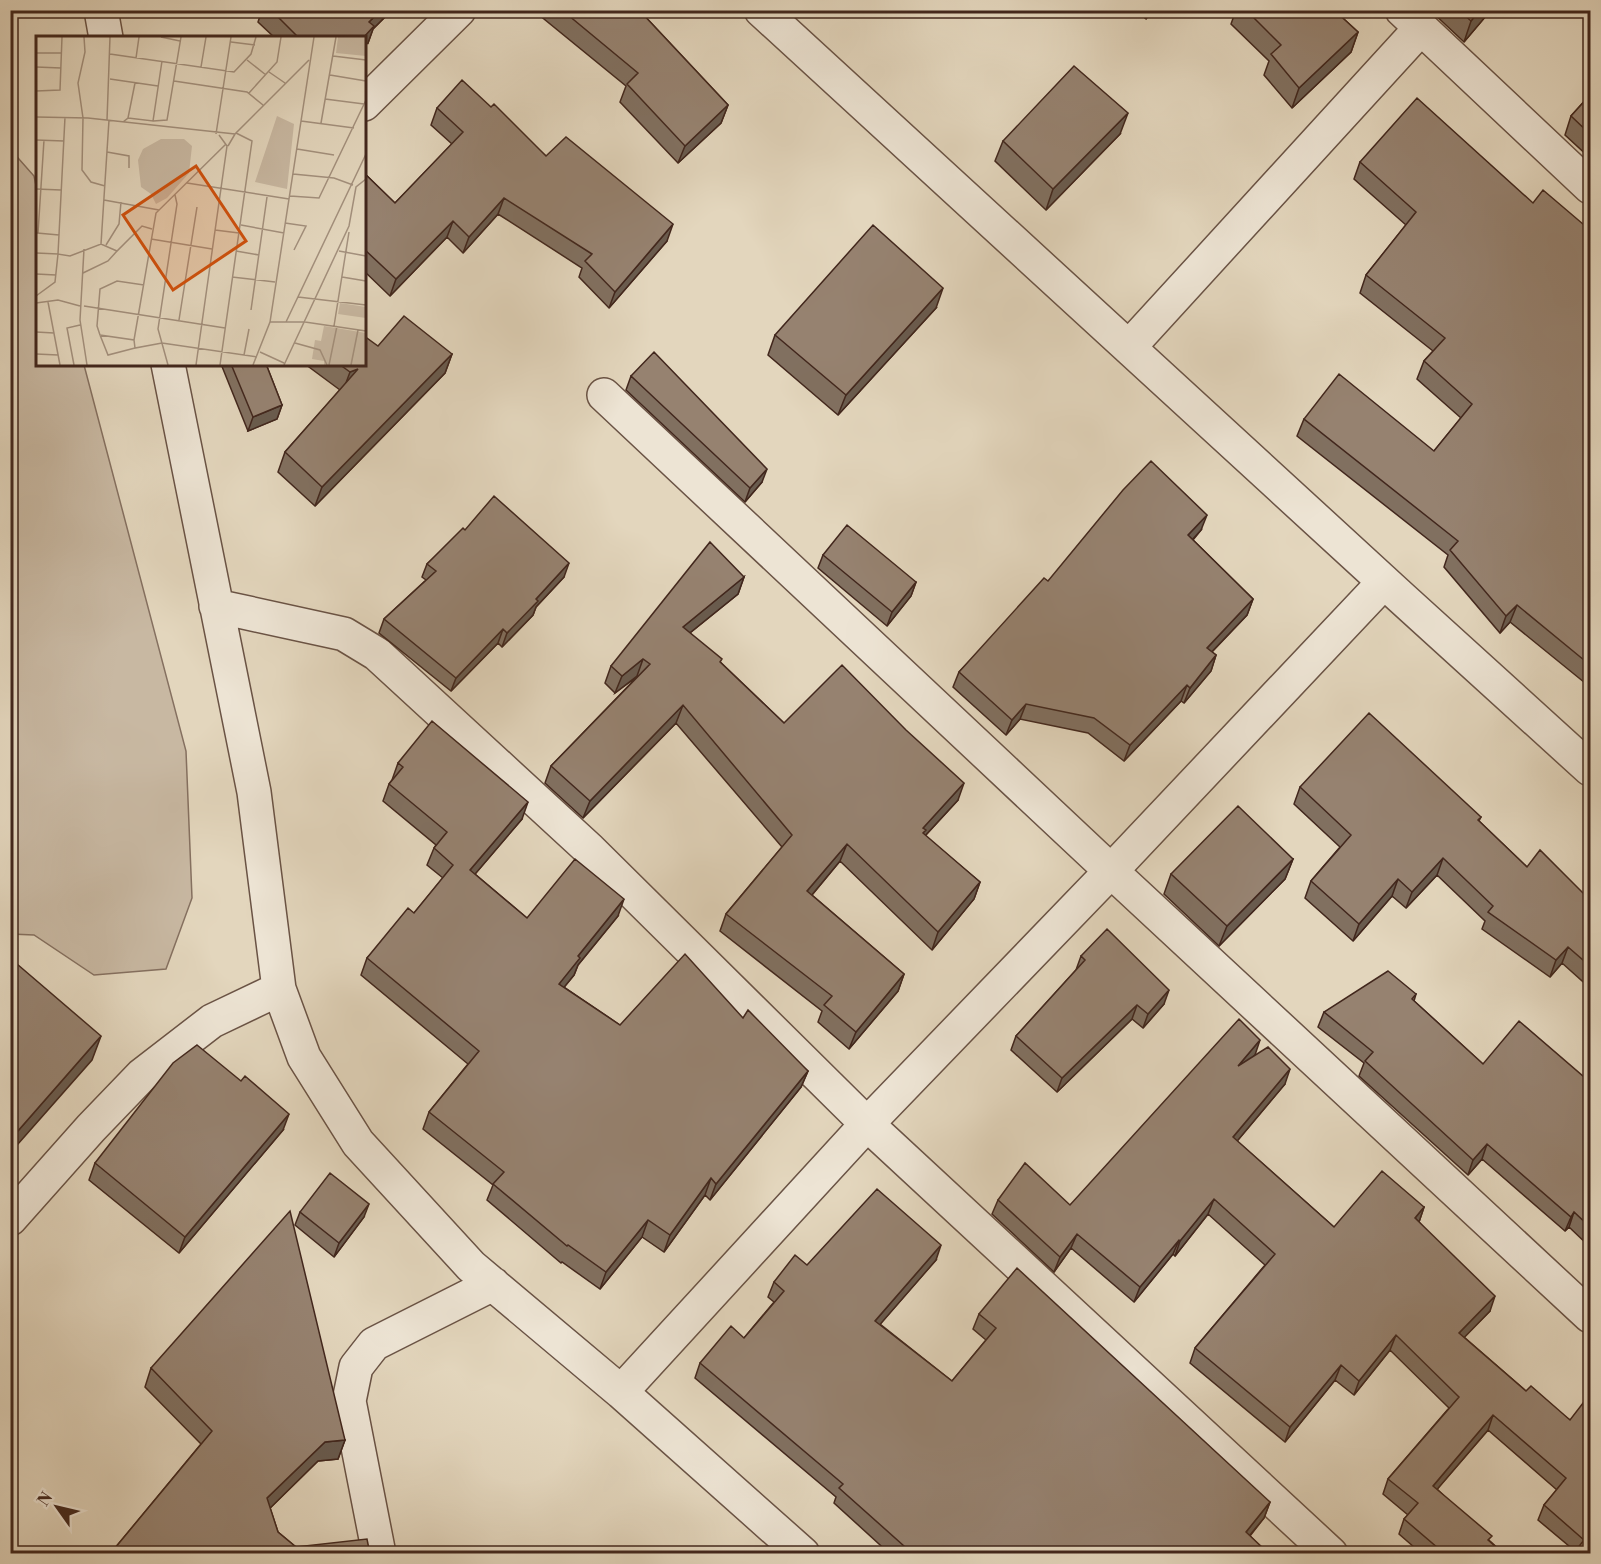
<svg xmlns="http://www.w3.org/2000/svg" width="1601" height="1564" viewBox="0 0 1601 1564" font-family="'Libre Bodoni',serif">
  <rect width="100%" height="100%" fill="#e3d6bd"/>
  <filter id="stains"><feTurbulence type="fractalNoise" baseFrequency=".00333" numOctaves="4"/><feColorMatrix values="0 0 0 0 .2 0 0 0 0 .09 0 0 0 0 .02 0 0 0 .5 -.17"/></filter>
  <radialGradient id="worn" r=".72"><stop offset=".6" stop-color="#630" stop-opacity="0"/><stop offset="1" stop-color="#630" stop-opacity=".3"/></radialGradient>
  <!-- green -->
  <path fill="#c8b8a2" stroke="#857060" stroke-width="1.5" d="M 11,150 L 34,176 L 37,190 L 38,364 L 84,365 L 186,751 L 192,898 L 166,969 L 94,975 L 34,935 L 11,934 Z"/>
  <g fill="none" stroke-linecap="round" stroke-linejoin="round">
    <!-- minor casing -->
    <g stroke="#6a5345" stroke-width="36">
      <path id="minor" d="M 101,10 L 106,38
        M 761,10 C 1038,263 1312,518 1590,769
        M 1402,10 L 1590,187
        M 364,104 L 459,10
        M 1130,346 L 1420,29
        M 168,364 L 254,792 L 279,989 L 304,1057 L 358,1143 L 471,1266 L 621,1392 L 803,1554
        M 604,395 L 1111,871 L 1590,1316
        M 216,606 L 344,634 L 377,654 L 590,850 L 867,1124 L 1331,1554
        M 10,1219 L 91,1128 L 142,1075 L 212,1021 L 279,989
        M 621,1392 L 867,1124 L 1111,871 L 1384,582
        M 379,1554 L 349,1401 L 356,1367 L 374,1344 L 493,1284"/>
    </g>
    <!-- minor -->
    <use href="#minor" stroke="#ede4d4" stroke-width="33"/>
  </g>
  <!-- wall -->
  <path fill="#817060" stroke="#42271d" stroke-width="1.5" d="M 262,10 L 392,10 L 373,29 L 368,43 L 364,38 L 275,38 L 258,22 Z
    M 533,10 L 639,10 L 728,105 L 721,123 L 678,163 L 620,102 L 626,86 Z
    M 1135,10 L 1152,10 L 1146,19 Z
    M 1236,10 L 1334,10 L 1358,32 L 1351,52 L 1292,108 L 1264,75 L 1269,61 L 1231,24 Z
    M 1430,10 L 1491,10 L 1464,42 Z
    M 1590,95 L 1590,158 L 1565,135 L 1571,116 Z
    M 491,107 L 546,156 L 667,241 L 609,308 L 579,277 L 582,268 L 498,214 L 463,253 L 447,237 L 390,296 L 364,271 L 364,173 L 395,203 L 452,144 L 431,125 L 437,108 Z
    M 1120,134 L 1046,210 L 995,161 L 1003,141 Z
    M 1360,162 L 1533,203 L 1590,230 L 1590,687 L 1510,622 L 1500,633 L 1444,567 L 1448,555 L 1297,436 L 1304,419 L 1434,451 L 1461,418 L 1417,379 L 1424,361 L 1433,351 L 1360,293 L 1366,275 L 1406,225 L 1354,179 Z
    M 936,308 L 838,415 L 768,355 L 775,335 Z
    M 378,346 L 452,354 L 445,373 L 315,506 L 278,472 L 285,452 L 340,390 L 305,364 L 364,364 Z
    M 221,364 L 266,364 L 282,405 L 277,419 L 248,431 Z
    M 631,376 L 762,482 L 745,502 L 626,390 Z
    M 465,530 L 564,577 L 536,607 L 533,615 L 502,647 L 498,643 L 451,691 L 379,633 L 384,619 L 426,580 L 422,577 L 427,564 Z
    M 1201,530 L 1193,540 L 1253,599 L 1247,615 L 1212,652 L 1216,655 L 1211,671 L 1184,703 L 1181,701 L 1124,761 L 1088,733 L 1020,719 L 1006,735 L 953,687 L 959,672 L 1048,581 Z
    M 823,555 L 916,582 L 911,596 L 887,626 L 818,568 Z
    M 744,577 L 738,594 L 690,633 L 784,723 L 958,800 L 925,836 L 980,882 L 974,899 L 932,950 L 840,861 L 812,895 L 904,974 L 898,991 L 849,1049 L 818,1022 L 822,1011 L 720,931 L 726,914 L 782,847 L 676,723 L 583,818 L 545,783 L 551,766 L 638,676 L 615,693 L 605,683 L 611,666 Z
    M 398,763 L 522,819 L 475,874 L 527,918 L 618,916 L 578,965 L 574,975 L 564,987 L 620,1025 L 743,1018 L 808,1071 L 801,1087 L 710,1200 L 705,1195 L 664,1252 L 642,1237 L 600,1289 L 562,1262 L 561,1263 L 487,1200 L 493,1185 L 423,1129 L 429,1112 L 468,1064 L 361,975 L 367,958 L 414,913 L 443,878 L 427,865 L 434,848 L 436,845 L 383,801 L 389,784 L 392,780 Z
    M 1300,787 L 1481,817 L 1479,821 L 1527,867 L 1590,900 L 1590,988 L 1562,963 L 1550,977 L 1482,929 L 1485,921 L 1437,875 L 1406,908 L 1392,896 L 1353,941 L 1305,898 L 1311,881 L 1340,847 L 1294,804 Z
    M 1293,859 L 1285,879 L 1219,946 L 1164,894 L 1171,874 Z
    M 1081,956 L 1164,1004 L 1143,1028 L 1132,1019 L 1057,1092 L 1011,1050 L 1016,1036 L 1076,970 Z
    M 1416,994 L 1414,1001 L 1483,1064 L 1590,1082 L 1590,1081 L 1590,1247 L 1569,1227 L 1565,1231 L 1482,1159 L 1468,1175 L 1359,1076 L 1364,1063 L 1318,1027 L 1324,1012 Z
    M 1255,1055 L 1254,1056 L 1285,1084 L 1237,1141 L 1334,1227 L 1424,1207 L 1419,1222 L 1490,1311 L 1464,1337 L 1526,1391 L 1570,1420 L 1590,1554 L 1575,1551 L 1538,1520 L 1544,1505 L 1557,1490 L 1488,1430 L 1437,1489 L 1490,1541 L 1504,1554 L 1422,1554 L 1399,1534 L 1404,1519 L 1408,1515 L 1383,1494 L 1388,1479 L 1449,1408 L 1390,1350 L 1354,1395 L 1335,1380 L 1285,1442 L 1190,1363 L 1195,1348 L 1265,1265 L 1208,1214 L 1175,1256 L 1173,1254 L 1134,1302 L 1071,1248 L 1054,1272 L 992,1214 L 998,1200 L 1070,1205 Z
    M 283,1130 L 179,1253 L 89,1180 L 95,1163 Z
    M 300,1212 L 364,1217 L 334,1257 L 295,1225 Z
    M 936,1260 L 880,1324 L 952,1381 L 986,1340 L 973,1329 L 979,1314 L 1270,1502 L 1264,1518 L 1250,1536 L 1269,1554 L 890,1554 L 834,1503 L 836,1497 L 695,1378 L 700,1363 L 744,1338 L 774,1302 L 768,1297 L 774,1282 L 807,1265 Z
    M 151,1368 L 345,1440 L 338,1459 L 318,1461 L 270,1508 L 278,1532 L 296,1547 L 110,1554 L 201,1444 L 145,1387 Z"/>
  <!-- shaded-wall -->
  <path fill="#695b4e" stroke="#42271d" stroke-width="1.5" d="M 381,10 L 392,10 L 373,29 L 368,43 L 364,46 L 364,38 L 363,38 L 369,22 Z
    M 1149,10 L 1152,10 L 1146,19 Z
    M 1480,10 L 1491,10 L 1464,42 L 1471,21 Z
    M 1358,32 L 1351,52 L 1292,108 L 1299,88 Z
    M 728,105 L 721,123 L 678,163 L 685,146 Z
    M 1128,113 L 1120,134 L 1046,210 L 1053,189 Z
    M 504,198 L 498,214 L 463,253 L 469,237 Z
    M 453,221 L 447,237 L 390,296 L 396,279 Z
    M 673,224 L 667,241 L 609,308 L 615,292 Z
    M 943,288 L 936,308 L 838,415 L 846,395 Z
    M 452,354 L 445,373 L 315,506 L 322,487 Z
    M 358,369 L 343,391 L 350,372 Z
    M 282,405 L 277,419 L 248,431 L 253,417 Z
    M 767,469 L 762,482 L 745,502 L 750,488 Z
    M 1207,515 L 1201,530 L 1182,551 L 1188,535 Z
    M 569,563 L 564,577 L 536,607 L 533,615 L 502,647 L 507,633 L 536,599 Z
    M 744,577 L 738,594 L 676,644 L 683,627 Z
    M 916,582 L 911,596 L 887,626 L 892,612 Z
    M 1253,599 L 1247,615 L 1201,663 L 1207,648 Z
    M 1517,605 L 1510,622 L 1500,633 L 1506,616 Z
    M 503,629 L 498,643 L 451,691 L 456,678 Z
    M 1216,655 L 1211,671 L 1184,703 L 1190,688 Z
    M 643,659 L 637,676 L 615,693 L 622,676 Z
    M 1187,685 L 1181,701 L 1124,761 L 1130,745 Z
    M 1026,704 L 1020,719 L 1006,735 L 1012,720 Z
    M 683,705 L 676,723 L 583,818 L 590,801 Z
    M 964,783 L 958,800 L 923,838 L 923,828 Z
    M 528,802 L 522,819 L 464,887 L 470,870 Z
    M 847,844 L 840,861 L 801,908 L 807,891 Z
    M 1443,858 L 1437,875 L 1406,908 L 1412,892 Z
    M 1293,859 L 1285,879 L 1219,946 L 1227,926 Z
    M 1398,879 L 1392,896 L 1353,941 L 1359,924 Z
    M 980,882 L 974,899 L 932,950 L 938,932 Z
    M 624,899 L 618,916 L 578,965 L 574,975 L 553,1001 L 559,984 L 578,956 Z
    M 1568,947 L 1562,963 L 1550,977 L 1556,960 Z
    M 904,974 L 898,991 L 849,1049 L 856,1032 Z
    M 1169,990 L 1164,1004 L 1143,1028 L 1148,1014 Z
    M 1137,1005 L 1132,1019 L 1057,1092 L 1062,1078 Z
    M 101,1036 L 92,1060 L 10,1153 L 10,1140 Z
    M 1260,1040 L 1255,1055 L 1232,1081 L 1238,1066 Z
    M 1290,1069 L 1285,1084 L 1228,1152 L 1233,1137 Z
    M 808,1071 L 801,1087 L 710,1200 L 716,1184 Z
    M 289,1114 L 283,1130 L 179,1253 L 185,1237 Z
    M 1487,1144 L 1482,1159 L 1468,1175 L 1473,1160 Z
    M 711,1178 L 705,1195 L 664,1252 L 670,1235 Z
    M 1214,1199 L 1208,1214 L 1175,1256 L 1180,1241 Z
    M 369,1204 L 364,1217 L 334,1257 L 339,1243 Z
    M 1424,1207 L 1419,1222 L 1415,1218 Z
    M 1574,1212 L 1569,1227 L 1565,1231 L 1571,1217 Z
    M 648,1220 L 642,1237 L 600,1289 L 606,1272 Z
    M 1077,1234 L 1071,1248 L 1054,1272 L 1060,1257 Z
    M 1179,1240 L 1173,1254 L 1134,1302 L 1140,1287 Z
    M 941,1245 L 936,1260 L 870,1336 L 875,1321 Z
    M 1495,1296 L 1490,1311 L 1454,1348 L 1459,1333 Z
    M 1396,1335 L 1390,1350 L 1354,1395 L 1359,1381 Z
    M 1341,1365 L 1335,1380 L 1285,1442 L 1290,1427 Z
    M 1493,1415 L 1488,1430 L 1428,1500 L 1433,1486 Z
    M 345,1440 L 338,1459 L 318,1461 L 261,1517 L 267,1498 L 325,1442 Z
    M 1270,1502 L 1264,1518 L 1240,1547 L 1246,1532 Z"/>
  <!-- building -->
  <path fill="#968270" stroke="#42271d" stroke-width="1.5" d="M 271,10 L 381,10 L 369,22 L 374,26 L 363,38 L 299,38 Z
    M 562,10 L 639,10 L 728,105 L 685,146 L 627,84 L 638,73 Z
    M 1246,10 L 1334,10 L 1358,32 L 1299,88 L 1271,54 L 1281,45 Z
    M 1459,10 L 1480,10 L 1471,21 Z
    M 1074,66 L 1128,113 L 1053,189 L 1003,141 Z
    M 462,80 L 491,107 L 494,104 L 546,156 L 566,137 L 673,224 L 615,292 L 585,261 L 592,254 L 504,198 L 469,237 L 453,221 L 396,279 L 364,249 L 364,173 L 395,203 L 463,132 L 437,108 Z
    M 1590,95 L 1590,134 L 1571,116 Z
    M 1417,98 L 1533,203 L 1543,190 L 1590,230 L 1590,665 L 1517,605 L 1506,616 L 1450,550 L 1458,541 L 1304,419 L 1339,374 L 1434,451 L 1472,404 L 1424,361 L 1445,338 L 1366,275 L 1416,212 L 1360,162 Z
    M 873,225 L 943,288 L 846,395 L 775,335 Z
    M 404,316 L 452,354 L 322,487 L 285,452 L 358,369 L 350,372 L 339,364 L 364,364 L 364,336 L 378,346 Z
    M 654,352 L 767,469 L 750,488 L 631,376 Z
    M 231,364 L 266,364 L 282,405 L 253,417 Z
    M 1151,461 L 1207,515 L 1188,535 L 1253,599 L 1207,648 L 1216,655 L 1190,688 L 1187,685 L 1130,745 L 1094,718 L 1026,704 L 1012,720 L 959,672 L 1044,578 L 1048,581 L 1123,490 Z
    M 494,496 L 569,563 L 536,599 L 538,601 L 507,633 L 503,629 L 456,678 L 384,619 L 436,571 L 427,564 L 463,528 L 465,530 Z
    M 847,525 L 916,582 L 892,612 L 823,555 Z
    M 710,542 L 744,577 L 683,627 L 722,659 L 720,662 L 784,723 L 842,665 L 906,730 L 964,783 L 923,828 L 926,830 L 923,833 L 980,882 L 938,932 L 847,844 L 807,891 L 904,974 L 856,1032 L 824,1005 L 832,996 L 726,914 L 792,835 L 683,705 L 590,801 L 551,766 L 650,664 L 643,659 L 622,676 L 611,666 Z
    M 1369,713 L 1481,817 L 1478,820 L 1527,867 L 1540,850 L 1590,900 L 1590,966 L 1568,947 L 1556,960 L 1488,912 L 1493,906 L 1443,858 L 1412,892 L 1398,879 L 1359,924 L 1311,881 L 1351,835 L 1300,787 Z
    M 432,721 L 528,802 L 470,870 L 527,918 L 575,859 L 624,899 L 578,956 L 580,958 L 559,984 L 620,1025 L 685,954 L 743,1018 L 748,1010 L 808,1071 L 716,1184 L 711,1178 L 670,1235 L 648,1220 L 606,1272 L 568,1245 L 567,1246 L 493,1184 L 504,1172 L 429,1112 L 479,1051 L 367,958 L 408,908 L 414,913 L 453,865 L 434,848 L 447,832 L 389,784 L 403,767 L 398,763 Z
    M 1238,806 L 1293,859 L 1227,926 L 1171,874 Z
    M 1107,929 L 1169,990 L 1148,1014 L 1137,1005 L 1062,1078 L 1016,1036 L 1085,960 L 1081,956 Z
    M 17,964 L 101,1036 L 10,1140 L 10,972 Z
    M 1388,971 L 1416,994 L 1412,999 L 1483,1064 L 1519,1021 L 1590,1082 L 1590,1081 L 1590,1227 L 1574,1212 L 1571,1217 L 1487,1144 L 1473,1160 L 1365,1061 L 1373,1052 L 1324,1012 Z
    M 1239,1019 L 1260,1040 L 1238,1066 L 1268,1047 L 1290,1069 L 1233,1137 L 1334,1227 L 1382,1171 L 1424,1207 L 1415,1218 L 1495,1296 L 1459,1333 L 1526,1391 L 1531,1386 L 1570,1420 L 1590,1394 L 1590,1554 L 1573,1554 L 1584,1540 L 1544,1505 L 1566,1478 L 1493,1415 L 1433,1486 L 1492,1536 L 1488,1540 L 1504,1554 L 1445,1554 L 1404,1519 L 1418,1503 L 1388,1479 L 1459,1397 L 1396,1335 L 1359,1381 L 1341,1365 L 1290,1427 L 1195,1348 L 1275,1254 L 1214,1199 L 1180,1241 L 1179,1240 L 1140,1287 L 1077,1234 L 1060,1257 L 998,1200 L 1025,1163 L 1070,1205 Z
    M 197,1045 L 241,1081 L 245,1076 L 289,1114 L 185,1237 L 95,1163 L 173,1063 Z
    M 330,1173 L 369,1204 L 339,1243 L 300,1212 Z
    M 877,1189 L 941,1245 L 875,1321 L 952,1381 L 996,1328 L 979,1314 L 1017,1268 L 1270,1502 L 1246,1532 L 1269,1554 L 913,1554 L 839,1488 L 843,1484 L 700,1363 L 731,1326 L 744,1338 L 784,1291 L 774,1282 L 795,1255 L 807,1265 Z
    M 290,1211 L 345,1440 L 325,1442 L 267,1498 L 278,1532 L 296,1547 L 367,1539 L 370,1554 L 110,1554 L 212,1431 L 151,1368 Z"/>
  <!-- overview -->
  <g transform="translate(36 36)">
    <rect width="330" height="330" fill="#e3d6bd"/>
    <path d="M 302,1 L 330,1 L 330,20 L 300,17 ZM 241,80 L 258,88 L 251,153 L 219,146 ZM 125,103 L 148,103 L 156,110 L 153,137 L 131,162 L 120,168 L 115,158 L 105,151 L 102,124 L 107,113 ZM 304,267 L 330,271 L 330,282 L 302,278 ZM 288,290 L 330,297 L 330,329 L 288,329 L 288,325 L 276,323 L 279,304 L 285,305 Z" fill="#c8b8a2"/>
    <path fill="none" stroke="#a3907d" stroke-width="1.5" d="M 48,1 L 49,16 L 42,47 L 47,82 L 46,134 L 55,146 L 69,150M 125,1 L 144,5M 195,6 L 219,9M 0,17 L 26,17M 74,18 L 198,36 L 215,18 L 220,1M 297,20 L 330,24M 100,22 L 103,1M 211,24 L 230,39M 0,31 L 25,32M 165,31 L 170,1M 233,36 L 249,47M 294,39 L 330,45M 74,43 L 122,50M 138,45 L 211,56 L 227,69M 0,55 L 24,54 L 26,1M 213,57 L 241,26 L 245,1M 289,63 L 328,68M 0,81 L 52,82 L 199,98M 92,82 L 117,85 L 126,25M 71,84 L 74,1M 117,85 L 131,84 L 145,1M 265,85 L 318,92M 87,86 L 92,82 L 99,47M 285,87 L 300,1M 180,98 L 195,1M 0,104 L 28,105M 192,110 L 199,98 L 273,24M 261,113 L 298,119M 71,116 L 93,120 L 93,132M 257,138 L 298,142 L 317,149M 151,147 L 253,163M 0,153 L 25,154M 254,160 L 283,162 L 330,64M 68,164 L 123,174M 249,187 L 270,190 L 258,214M 205,189 L 248,197M 179,194 L 203,197M 1,197 L 23,199M 2,197 L 8,104M 115,203 L 176,213M 65,208 L 73,84M 70,209 L 83,188 L 85,166M 48,213 L 44,284 L 51,329M 200,215 L 223,219M 303,215 L 330,220M 0,217 L 22,218 L 29,81M 47,237 L 72,225 L 81,215M 0,238 L 20,239M 196,241 L 239,246M 306,241 L 330,245M 108,249 L 81,245 L 64,253 L 61,290 L 64,299 L 98,304 L 99,312 L 126,307 L 221,321M 0,260 L 19,246 L 22,218 L 34,220 L 65,208 L 81,215 L 106,190 L 116,193M 262,261 L 330,269M 12,266 L 24,329M 0,267 L 22,264 L 44,270M 48,270 L 189,292M 215,274 L 231,161M 143,284 L 161,171M 234,286 L 269,286 L 330,295M 250,286 L 330,118M 298,290 L 313,196M 0,296 L 18,297M 64,299 L 72,319 L 99,312M 98,304 L 120,177 L 190,108M 259,307 L 284,314 L 291,329M 224,316 L 248,327M 0,318 L 22,319M 208,319 L 213,293M 38,329 L 31,292 L 44,289M 132,329 L 122,293 L 141,168 L 139,159M 160,329 L 191,110 L 183,99M 184,329 L 216,105 L 200,97M 217,329 L 234,286 L 278,1M 248,329 L 313,190 L 320,151 L 330,143M 293,329 L 301,290M 315,329 L 322,294"/>
    <path fill="#cf520f" fill-opacity="0.15" stroke="#cf520f" stroke-width="3" d="M 160,130 L 210,205 L 137,254 L 87,179 Z"/>
    <rect width="330" height="330" fill="none" stroke="#42271d" stroke-width="3"/>
  </g>
  <!-- margin -->
  <rect width="1601" height="1564" fill="none" stroke="#e3d6bd" stroke-width="36"/>
  <rect x="12" y="12" width="1577" height="1540" fill="none" stroke="#42271d" stroke-width="3"/>
  <rect x="18" y="18" width="1565" height="1528" fill="none" stroke="#42271d" stroke-width="1.5"/>
  <!-- north arrow -->
  <g transform="translate(57 1507) rotate(304)" stroke="#ede4d4" stroke-width="4.5" paint-order="stroke">
  <path d="M0-4.5L10 22L0 15L-10 22Z" fill="#42271d"/>
  <text y="-9" font-size="16" font-weight="bold" text-anchor="middle" fill="#42271d">N</text>
  </g>
  <rect width="100%" height="100%" filter="url(#stains)"/>
  <rect width="100%" height="100%" fill="url(#worn)"/>
</svg>
